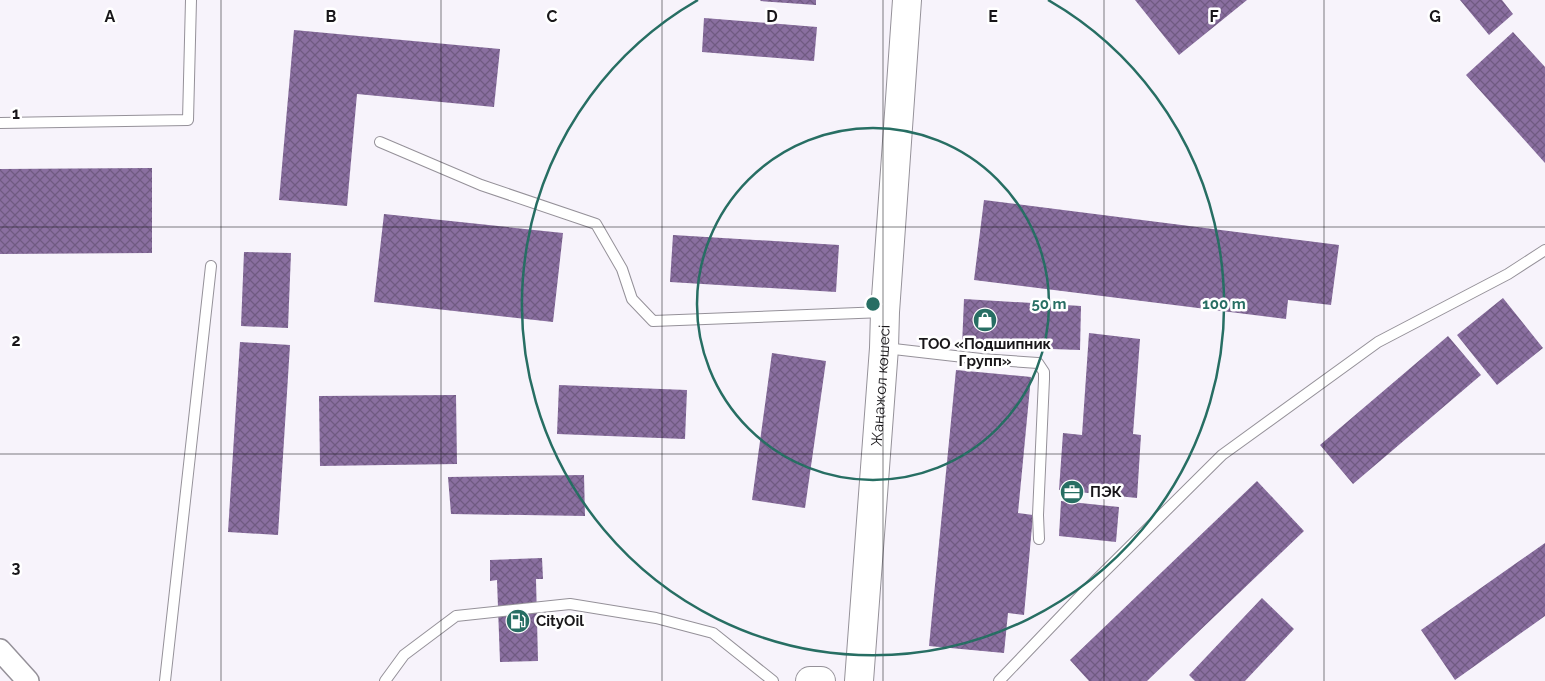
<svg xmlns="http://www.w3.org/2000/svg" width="1545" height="681" viewBox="0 0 1545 681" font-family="Raleway,sans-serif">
  <defs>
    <pattern id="building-cross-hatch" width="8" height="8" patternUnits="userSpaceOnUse" patternTransform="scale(1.25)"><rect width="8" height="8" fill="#8a6fa0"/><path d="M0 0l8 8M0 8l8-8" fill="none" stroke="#705a82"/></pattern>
  </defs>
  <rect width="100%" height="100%" fill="#f7f3fb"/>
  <!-- building -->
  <path fill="url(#building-cross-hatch)" d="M 761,0 L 816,0 L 816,5 L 760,1 Z
    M 1135,0 L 1247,0 L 1179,55 Z
    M 1460,0 L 1502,0 L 1513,14 L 1489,35 Z
    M 704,18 L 817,27 L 814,61 L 702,52 Z
    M 294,30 L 500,49 L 494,107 L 357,94 L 347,206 L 279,200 Z
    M 1513,32 L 1545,67 L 1545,163 L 1466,75 Z
    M 152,168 L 152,253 L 0,254 L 0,169 Z
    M 984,200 L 1339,245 L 1331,305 L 1288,300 L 1286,319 L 974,280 Z
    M 384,214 L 563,233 L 553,322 L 374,302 Z
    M 673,235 L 839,245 L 836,292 L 670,282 Z
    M 244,252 L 291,253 L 288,328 L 241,326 Z
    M 1503,298 L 1543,348 L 1497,385 L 1457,335 Z
    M 964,299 L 1081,306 L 1080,350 L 962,346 Z
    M 1089,333 L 1140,339 L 1133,434 L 1141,435 L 1137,498 L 1059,490 L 1063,433 L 1082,435 Z
    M 1448,336 L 1481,375 L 1353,484 L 1320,445 Z
    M 240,342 L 290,345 L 278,535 L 228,532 Z
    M 772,353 L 826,361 L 805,508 L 752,500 Z
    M 956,370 L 1031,377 L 1018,513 L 1033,515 L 1024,615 L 1008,613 L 1004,653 L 929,646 Z
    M 559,385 L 687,390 L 685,439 L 557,434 Z
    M 456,395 L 457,464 L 320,466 L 319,396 Z
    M 584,475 L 585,516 L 451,514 L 448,477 Z
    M 1257,481 L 1304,531 L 1147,681 L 1089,681 L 1070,660 Z
    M 1061,501 L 1119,507 L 1116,542 L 1059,536 Z
    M 1545,543 L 1545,616 L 1455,680 L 1421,630 Z
    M 542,558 L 543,579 L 536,579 L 538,661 L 500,662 L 497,580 L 490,581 L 490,560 Z
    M 1262,598 L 1294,629 L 1245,681 L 1195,681 L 1189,675 Z"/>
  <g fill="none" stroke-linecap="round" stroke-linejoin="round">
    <!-- service casing -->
    <g stroke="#959199" stroke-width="12">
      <path id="service" d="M 0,123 L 188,120 L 191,0
        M 380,142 L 481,185 L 596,224 L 622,269 L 632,299 L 653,321 L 884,312
        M 885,348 L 981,359 L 1038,363 L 1044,372 L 1044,379 L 1038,515 L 1039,539
        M 165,681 L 211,266
        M 385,681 L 404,655 L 456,616 L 570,604 L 656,618 L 713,633 L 773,681
        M 999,681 L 1088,588 L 1222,455 L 1378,342 L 1508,274 L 1545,250"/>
    </g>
    <!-- minor casing -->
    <g stroke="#959199" stroke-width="24">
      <path id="minor" d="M 0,650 L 28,681"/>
    </g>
    <!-- secondary casing -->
    <g stroke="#959199" stroke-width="30">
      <g id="secondary">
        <path d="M 810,681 L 821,681"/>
        <path id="s1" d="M 859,681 L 884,348 L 885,312 L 907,0"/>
      </g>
    </g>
    <!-- service -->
    <use href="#service" stroke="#fff" stroke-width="10"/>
    <!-- minor -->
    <use href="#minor" stroke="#fff" stroke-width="21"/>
    <!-- secondary -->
    <use href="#secondary" stroke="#fff" stroke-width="28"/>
  </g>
  <!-- grid -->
  <path fill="none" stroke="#181619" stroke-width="1" stroke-opacity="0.55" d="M 221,0 L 221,681M 441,0 L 441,681M 662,0 L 662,681M 883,0 L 883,681M 1104,0 L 1104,681M 1324,0 L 1324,681M 0,227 L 1545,227M 0,454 L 1545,454"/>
  <!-- distance rings -->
  <g fill="none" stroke="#276e63" stroke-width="2.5">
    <circle cx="873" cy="304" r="176"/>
    <path d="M1048 0A351 351 0 1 1 698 0"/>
  </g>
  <!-- icons -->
  <defs>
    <g id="shop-disc" transform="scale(1.25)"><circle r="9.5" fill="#276e63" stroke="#fff"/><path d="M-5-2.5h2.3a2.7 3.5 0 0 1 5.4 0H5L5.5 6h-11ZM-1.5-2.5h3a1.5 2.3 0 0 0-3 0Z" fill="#fff"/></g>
    <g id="office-disc" transform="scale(1.25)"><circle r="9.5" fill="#276e63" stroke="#fff"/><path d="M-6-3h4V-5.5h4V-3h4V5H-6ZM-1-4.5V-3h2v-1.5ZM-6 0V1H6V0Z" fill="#fff"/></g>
    <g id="fuel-disc" transform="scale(1.25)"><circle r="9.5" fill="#276e63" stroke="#fff"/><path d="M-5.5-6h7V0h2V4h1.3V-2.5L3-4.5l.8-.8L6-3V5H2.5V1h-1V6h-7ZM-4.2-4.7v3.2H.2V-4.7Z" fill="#fff"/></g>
  </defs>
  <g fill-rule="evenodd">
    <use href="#shop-disc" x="985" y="320"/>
    <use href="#office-disc" x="1072" y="492"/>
    <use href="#fuel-disc" x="518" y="621"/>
  </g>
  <g text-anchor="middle" stroke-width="5" stroke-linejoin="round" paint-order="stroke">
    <!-- poi labels -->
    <g font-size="15" font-weight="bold" fill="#181619" stroke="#fff" text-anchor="start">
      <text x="985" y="349" text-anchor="middle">ТОО «Подшипник<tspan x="985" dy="17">Групп»</tspan></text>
      <text x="1090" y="497">ПЭК</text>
      <text x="536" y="626">CityOil</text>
    </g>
    <!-- street labels -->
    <g font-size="15" fill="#181619" stroke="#fff">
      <text dy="5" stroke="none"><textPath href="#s1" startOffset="296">Жаңажол көшесі</textPath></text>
    </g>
  </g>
  <g font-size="16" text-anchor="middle" font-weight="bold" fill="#181619" stroke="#fff" stroke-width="5" stroke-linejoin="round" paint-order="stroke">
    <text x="110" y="22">A</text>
    <text x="331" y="22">B</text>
    <text x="552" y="22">C</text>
    <text x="772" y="22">D</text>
    <text x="993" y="22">E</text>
    <text x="1214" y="22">F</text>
    <text x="1435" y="22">G</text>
    <text x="16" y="119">1</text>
    <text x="16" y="346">2</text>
    <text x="16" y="573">3</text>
  </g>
  <circle cx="873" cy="304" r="8" fill="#276e63" stroke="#fff" stroke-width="2.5"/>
  <g font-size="15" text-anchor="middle" font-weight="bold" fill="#276e63" stroke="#fff" stroke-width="5" stroke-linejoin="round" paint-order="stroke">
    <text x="1049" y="309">50 m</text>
    <text x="1224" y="309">100 m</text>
  </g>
</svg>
